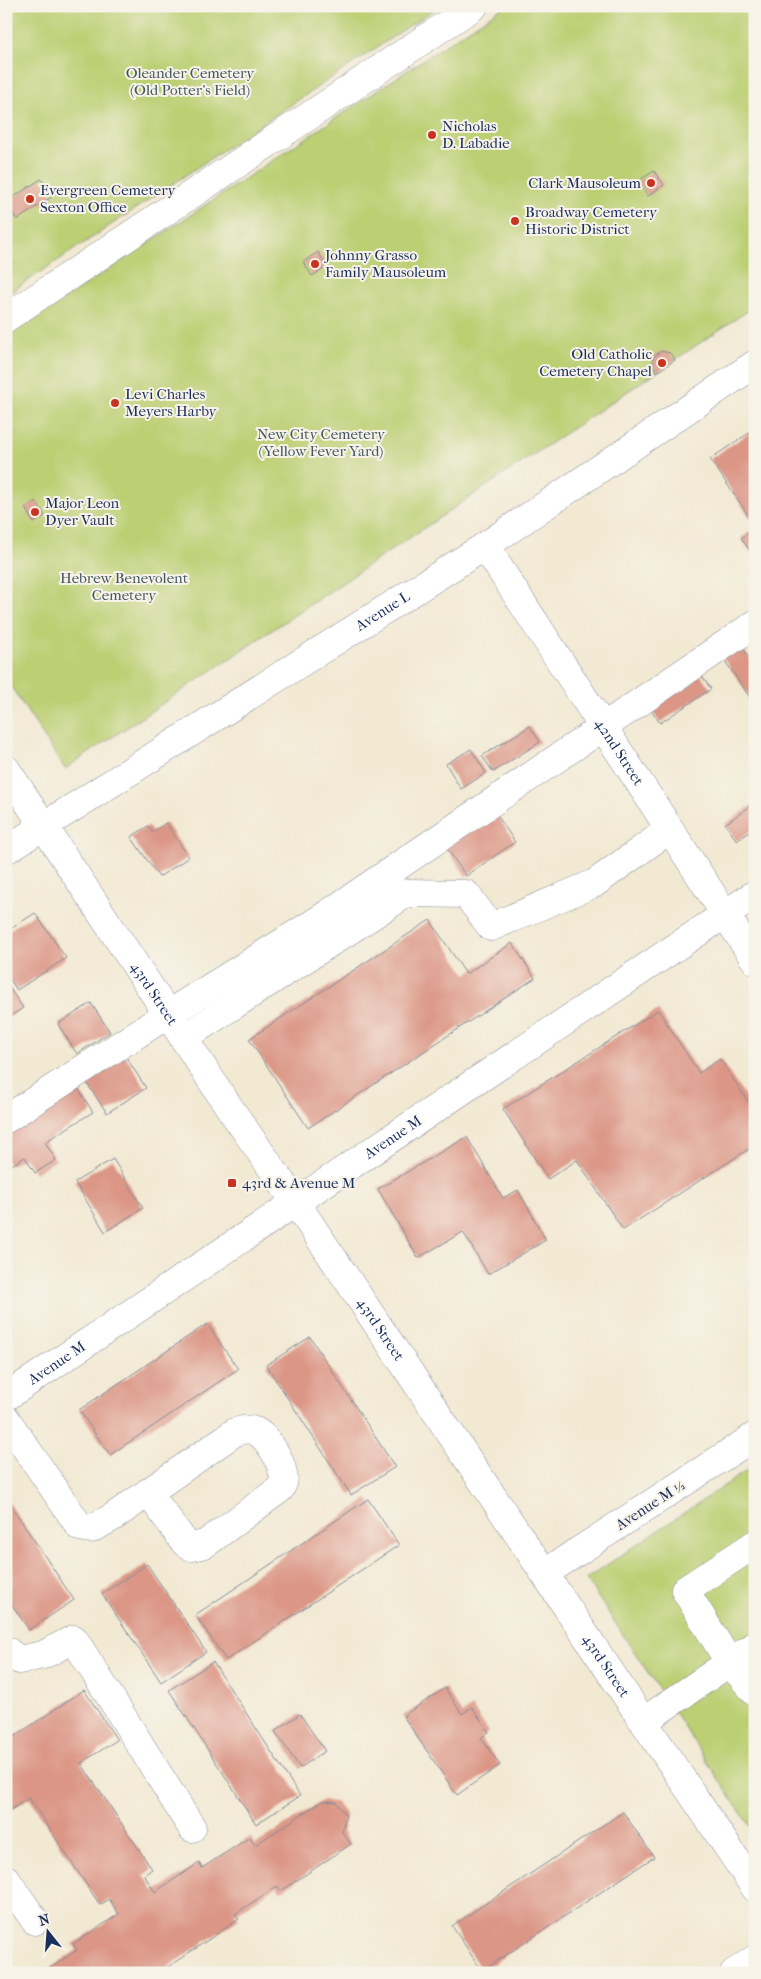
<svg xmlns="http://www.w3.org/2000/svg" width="761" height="1979" viewBox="0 0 761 1979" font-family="'IM FELL French Canon',serif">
  <rect width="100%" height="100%" fill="#f7f3e8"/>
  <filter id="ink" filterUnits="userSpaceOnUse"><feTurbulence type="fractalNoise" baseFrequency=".02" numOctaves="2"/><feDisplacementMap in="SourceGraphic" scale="10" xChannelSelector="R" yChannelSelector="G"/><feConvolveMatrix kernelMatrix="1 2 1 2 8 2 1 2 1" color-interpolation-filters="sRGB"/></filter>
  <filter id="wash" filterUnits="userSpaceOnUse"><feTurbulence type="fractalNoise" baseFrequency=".0096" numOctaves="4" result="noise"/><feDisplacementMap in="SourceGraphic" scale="20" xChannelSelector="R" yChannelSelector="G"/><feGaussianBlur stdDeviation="1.12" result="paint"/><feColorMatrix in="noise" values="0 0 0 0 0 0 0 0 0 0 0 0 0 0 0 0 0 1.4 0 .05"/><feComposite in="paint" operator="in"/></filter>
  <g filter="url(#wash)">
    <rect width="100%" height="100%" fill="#f2e9d3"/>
    <!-- green -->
    <path fill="#bccf73" stroke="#6c7f68" d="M 6,6 L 439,6 L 6,295 Z
      M 504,6 L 755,6 L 755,306 L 65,769 L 6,679 L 6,338 Z
      M 755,1465 L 755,1834 L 586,1579 Z"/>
    <g id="blocks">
      <!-- building -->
      <path fill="#db9686" d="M 654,171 L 664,185 L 648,196 L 638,181 Z
        M 41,179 L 53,196 L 17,220 L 6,202 Z
        M 318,252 L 327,267 L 312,276 L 303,262 Z
        M 661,351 L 670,353 L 675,360 L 657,372 L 653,365 L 653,357 Z
        M 755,429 L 755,525 L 710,459 Z
        M 36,501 L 45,516 L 34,523 L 25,508 Z
        M 755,528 L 755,558 L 741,538 Z
        M 739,643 L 755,666 L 755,705 L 721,655 Z
        M 698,671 L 711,689 L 660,723 L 648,705 Z
        M 530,726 L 540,742 L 493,772 L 482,756 Z
        M 471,749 L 486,773 L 461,789 L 446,764 Z
        M 755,803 L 755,828 L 737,841 L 725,824 Z
        M 495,812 L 515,842 L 466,876 L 445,846 Z
        M 166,823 L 189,857 L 159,877 L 131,837 L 148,826 L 152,832 Z
        M 35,913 L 66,958 L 17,990 L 6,974 L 6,932 Z
        M 430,920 L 466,974 L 512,943 L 535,978 L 308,1128 L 249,1039 Z
        M 6,983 L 23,1008 L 6,1019 Z
        M 91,1003 L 110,1032 L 77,1054 L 58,1024 Z
        M 658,1010 L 699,1073 L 720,1059 L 755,1112 L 755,1145 L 623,1230 L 577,1160 L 548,1179 L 503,1109 Z
        M 124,1054 L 146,1088 L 107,1113 L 84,1079 Z
        M 77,1087 L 93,1112 L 45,1142 L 56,1160 L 35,1173 L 25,1157 L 10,1166 L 6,1160 L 6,1131 Z
        M 467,1137 L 503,1198 L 518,1190 L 546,1240 L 488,1274 L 463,1232 L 418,1258 L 378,1189 Z
        M 113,1159 L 143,1208 L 105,1232 L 75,1182 Z
        M 207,1324 L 238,1369 L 110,1455 L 79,1410 Z
        M 310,1337 L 395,1467 L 351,1495 L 266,1365 Z
        M 6,1498 L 74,1600 L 29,1630 L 6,1596 Z
        M 368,1499 L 399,1545 L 226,1660 L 195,1615 Z
        M 147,1564 L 206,1652 L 161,1682 L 102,1594 Z
        M 213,1662 L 300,1796 L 256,1824 L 169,1690 Z
        M 445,1688 L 462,1714 L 472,1707 L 489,1732 L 481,1738 L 500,1765 L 457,1795 L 403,1716 Z
        M 84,1690 L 117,1740 L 81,1763 L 152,1869 L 144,1875 L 155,1892 L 199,1863 L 202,1868 L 250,1837 L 255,1845 L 322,1801 L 336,1802 L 346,1815 L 342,1832 L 351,1844 L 281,1891 L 277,1886 L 235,1914 L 239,1919 L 159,1973 L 43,1973 L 77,1950 L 73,1944 L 119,1914 L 109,1899 L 100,1905 L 29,1798 L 6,1813 L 6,1742 Z
        M 300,1714 L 325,1751 L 300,1768 L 275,1731 Z
        M 623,1812 L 654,1857 L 482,1971 L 452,1926 Z"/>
    </g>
  </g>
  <g filter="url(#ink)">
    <use href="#blocks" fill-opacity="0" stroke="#868c98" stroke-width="1"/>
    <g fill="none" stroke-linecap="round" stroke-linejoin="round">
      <!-- minor casing -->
      <g stroke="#868c98" stroke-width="29">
        <g id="minor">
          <path d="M 6,318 L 474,6"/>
          <path id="s1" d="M 485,546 L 755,960"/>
          <path id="s2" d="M 6,769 L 229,1107 L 296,1203 L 755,1888"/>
          <path id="s3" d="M 6,850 L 485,546 L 755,364"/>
          <path d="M 183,1038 L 407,893 L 466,894 L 491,927 L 595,883 L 670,829"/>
          <path d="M 6,1119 L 168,1014 L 323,917 L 755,624"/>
          <path id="s4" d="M 6,1397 L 755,894"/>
          <path d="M 6,1419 L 80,1527 L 91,1529 L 113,1517 L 235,1432 C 242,1430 248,1428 255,1431 C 268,1437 281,1460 283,1474 C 285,1480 283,1484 280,1489 L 205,1544 L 192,1547 L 185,1543 L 148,1492"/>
          <path d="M 755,1544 L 685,1590 L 729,1662 L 755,1692"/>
          <path d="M 545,1573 L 755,1436"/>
          <path d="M 6,1650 L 19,1660 L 43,1655 L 74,1639 L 192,1828"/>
          <path d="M 644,1721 L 755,1645"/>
          <path d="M 6,1879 L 35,1921"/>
          <path d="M 734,1973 L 755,1959"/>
        </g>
      </g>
      <!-- minor -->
      <use href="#minor" stroke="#fff" stroke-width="28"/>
    </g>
  </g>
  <!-- markers -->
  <g fill="#c8321e" stroke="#f7f3e8" stroke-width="2">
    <circle cx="432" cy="135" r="5"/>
    <circle cx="651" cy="183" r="5"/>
    <circle cx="30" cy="199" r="5"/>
    <circle cx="515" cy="221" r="5"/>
    <circle cx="315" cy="264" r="5"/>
    <circle cx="662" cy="363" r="5"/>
    <circle cx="115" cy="403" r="5"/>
    <circle cx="35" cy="512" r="5"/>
    <rect x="227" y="1178" width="10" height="10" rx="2.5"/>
  </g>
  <g text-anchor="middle" stroke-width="4" stroke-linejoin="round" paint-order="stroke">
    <!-- park labels -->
    <g font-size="15" fill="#435763" stroke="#f7f3e8">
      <text x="190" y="78">Oleander Cemetery<tspan x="190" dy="17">(Old Potter's Field)</tspan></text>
      <text x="321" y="439">New City Cemetery<tspan x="321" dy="17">(Yellow Fever Yard)</tspan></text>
      <text x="124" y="583">Hebrew Benevolent<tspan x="124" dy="17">Cemetery</tspan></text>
    </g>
    <!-- poi labels -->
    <g font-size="15" fill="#1b2f5e" stroke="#f7f3e8" text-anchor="start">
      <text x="442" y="131">Nicholas<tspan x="442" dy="17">D. Labadie</tspan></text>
      <text x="641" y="188" text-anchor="end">Clark Mausoleum</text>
      <text x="40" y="195">Evergreen Cemetery<tspan x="40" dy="17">Sexton Office</tspan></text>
      <text x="525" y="217">Broadway Cemetery<tspan x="525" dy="17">Historic District</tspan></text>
      <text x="325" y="260">Johnny Grasso<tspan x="325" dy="17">Family Mausoleum</tspan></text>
      <text x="652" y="359" text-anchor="end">Old Catholic<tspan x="652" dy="17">Cemetery Chapel</tspan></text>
      <text x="125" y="399">Levi Charles<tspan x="125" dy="17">Meyers Harby</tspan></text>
      <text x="45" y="508">Major Leon<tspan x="45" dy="17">Dyer Vault</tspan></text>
      <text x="242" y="1188">43rd &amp; Avenue M</text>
    </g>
    <!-- street labels -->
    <g font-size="15" fill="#1b2f5e" stroke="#f7f3e8">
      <text dy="5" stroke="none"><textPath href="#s3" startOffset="446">Avenue L</textPath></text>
      <text dy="5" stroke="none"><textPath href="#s1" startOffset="246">42nd Street</textPath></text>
      <text dy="5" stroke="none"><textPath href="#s2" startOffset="269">43rd Street</textPath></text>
      <text dy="5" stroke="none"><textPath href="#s4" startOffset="466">Avenue M</textPath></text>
      <text dy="5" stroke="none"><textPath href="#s2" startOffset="674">43rd Street</textPath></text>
      <text dy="5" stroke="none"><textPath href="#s4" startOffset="61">Avenue M</textPath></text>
      <text transform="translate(650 1505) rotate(-33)" y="5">Avenue M ½</text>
      <text dy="5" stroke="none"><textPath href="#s2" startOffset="1079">43rd Street</textPath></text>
    </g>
  </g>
  <!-- margin -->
  <rect width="761" height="1979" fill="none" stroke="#f7f3e8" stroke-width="25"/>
  <!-- north arrow -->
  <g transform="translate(48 1932) rotate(343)" stroke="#f7f3e8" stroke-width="4" paint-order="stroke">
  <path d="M0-4L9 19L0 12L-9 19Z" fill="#1b2f5e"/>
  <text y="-8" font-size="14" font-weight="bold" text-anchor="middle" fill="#1b2f5e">N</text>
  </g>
</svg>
